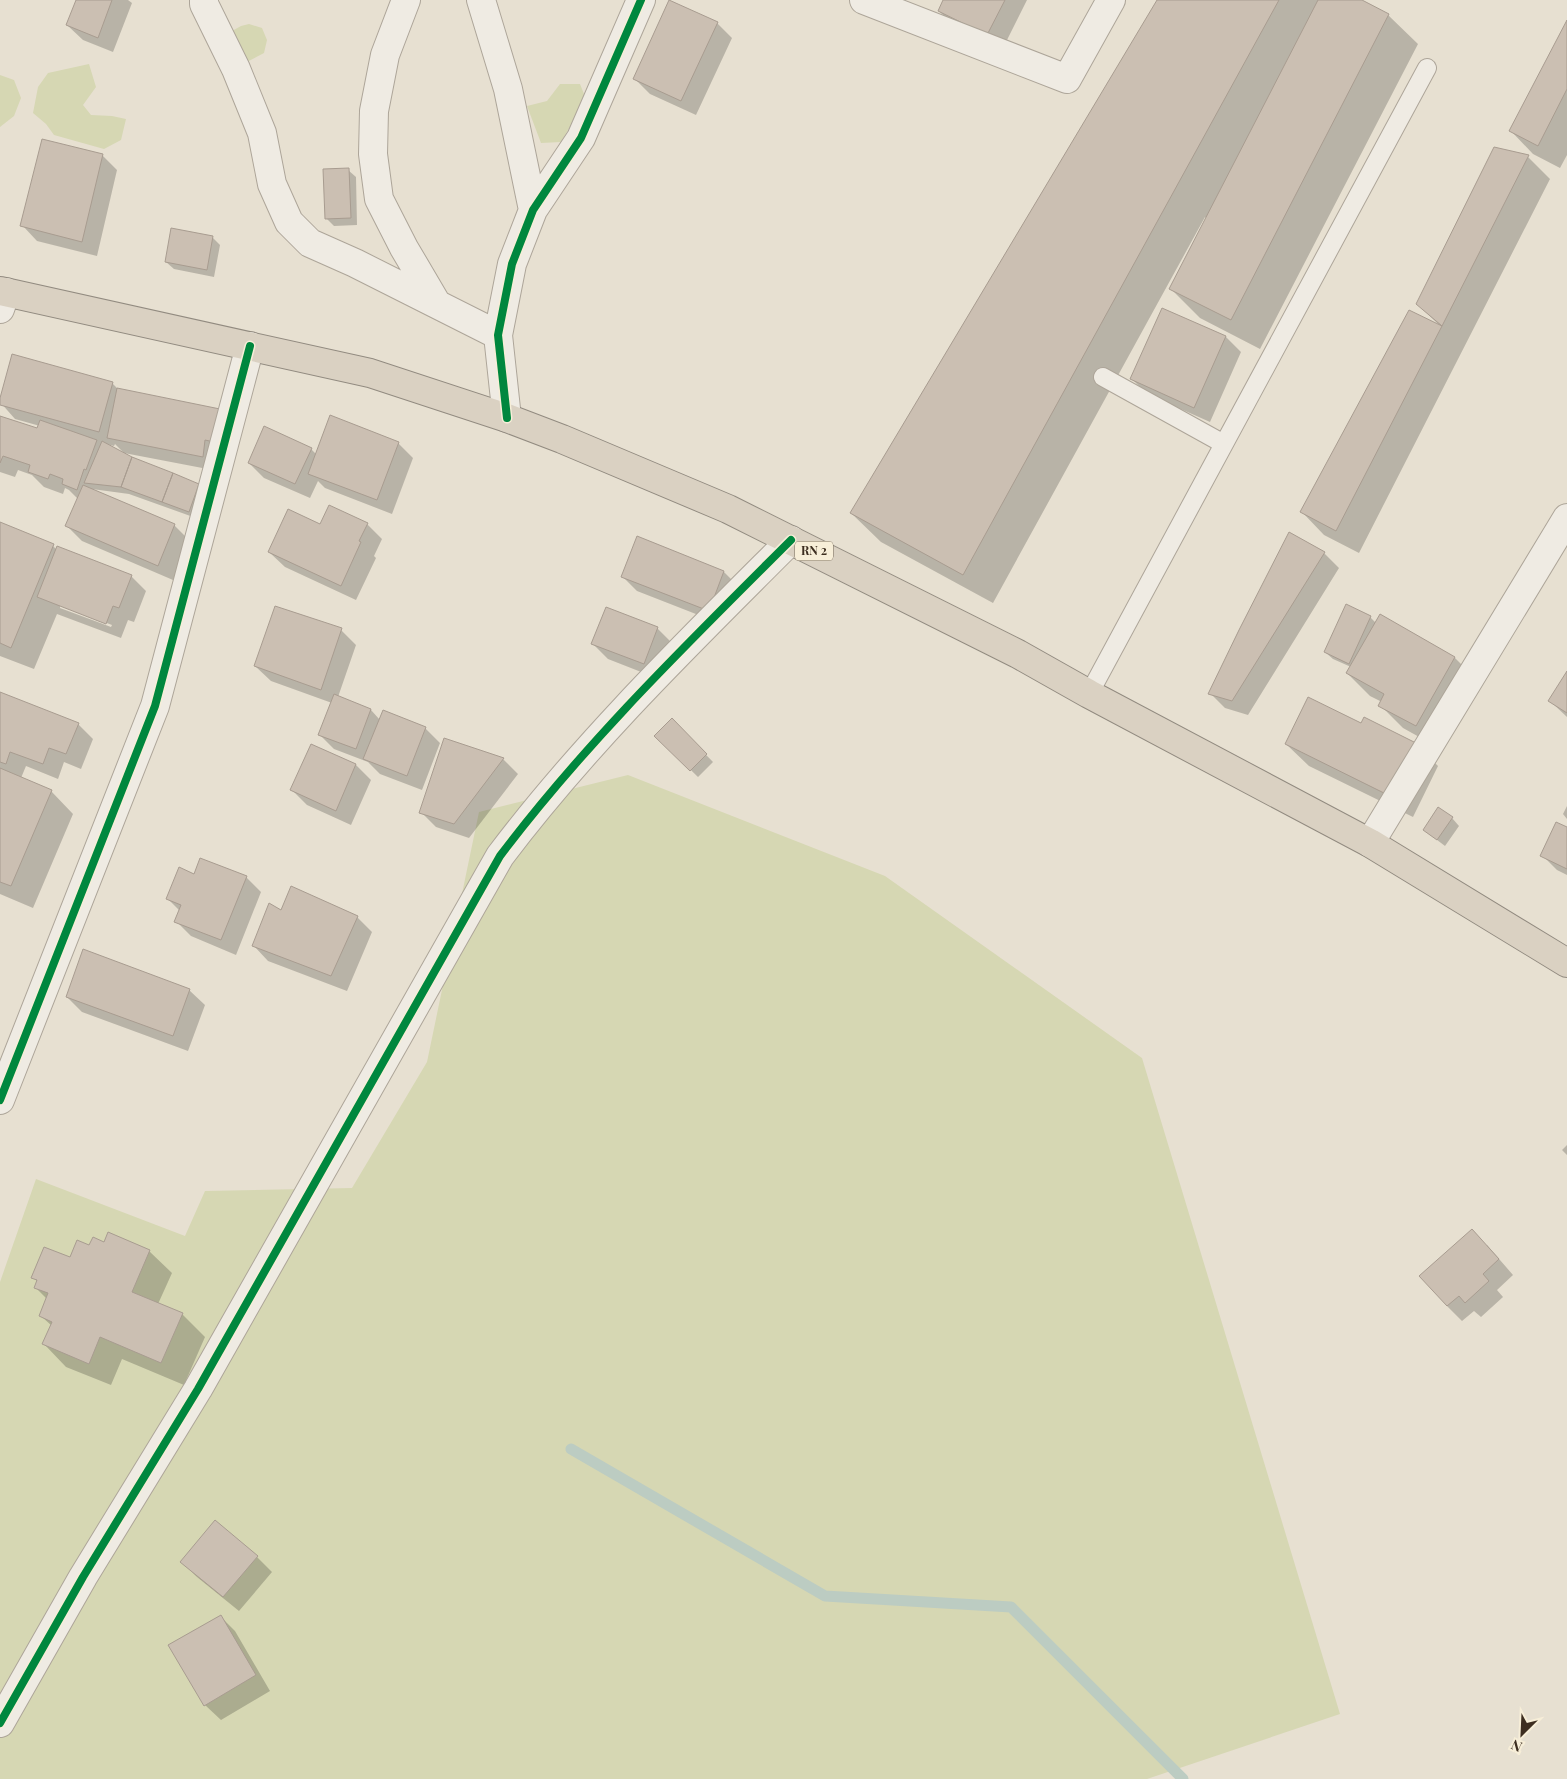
<svg xmlns="http://www.w3.org/2000/svg" width="1567" height="1779" viewBox="0 0 1567 1779" font-family="'Playfair Display',serif">
  <rect width="100%" height="100%" fill="#e7e0d1"/>
  <!-- green -->
  <path fill="#d6d7b3" d="M 249,24 L 262,28 L 267,40 L 264,53 L 243,64 L 225,35 L 241,26 Z
    M 89,64 L 96,87 L 83,105 L 91,115 L 112,116 L 126,119 L 121,140 L 104,149 L 54,135 L 46,124 L 33,113 L 38,87 L 48,73 Z
    M 0,75 L 14,80 L 21,98 L 14,116 L 0,127 Z
    M 560,84 L 580,84 L 586,99 L 561,142 L 541,143 L 527,106 L 547,101 Z
    M 628,775 L 885,876 L 1142,1058 L 1340,1714 L 1147,1779 L 0,1779 L 0,1282 L 36,1179 L 185,1236 L 205,1191 L 352,1188 L 427,1062 L 479,812 Z"/>
  <!-- shadow -->
  <path fill="#0003" fill-rule="evenodd" d="M 77,0 L 128,0 L 132,3 L 113,52 L 83,40 L 67,25 Z
    M 945,0 L 1027,0 L 1002,50 L 954,26 L 939,11 Z
    M 1158,0 L 1359,0 L 1388,15 L 1418,44 L 1260,349 L 1200,318 L 1171,289 L 1207,219 L 1205,217 L 993,603 L 881,542 L 851,513 Z
    M 717,23 L 732,38 L 696,115 L 650,94 L 635,79 Z
    M 1567,23 L 1567,155 L 1560,168 L 1533,154 L 1511,131 Z
    M 102,155 L 117,170 L 97,256 L 37,241 L 22,225 Z
    M 1528,157 L 1550,179 L 1359,553 L 1324,535 L 1302,512 L 1440,326 L 1417,303 Z
    M 348,170 L 356,177 L 357,225 L 334,226 L 326,218 Z
    M 212,237 L 220,245 L 214,277 L 174,269 L 166,262 Z
    M 1163,309 L 1226,337 L 1241,352 L 1210,422 L 1147,394 L 1132,379 Z
    M 112,383 L 119,390 L 219,410 L 218,471 L 124,453 L 115,444 L 114,446 L 106,444 L 132,458 L 199,485 L 206,493 L 196,518 L 129,494 L 92,489 L 174,525 L 189,540 L 173,580 L 82,541 L 67,526 L 78,499 L 69,490 L 65,488 L 63,494 L 44,487 L 32,475 L 18,470 L 15,477 L 0,472 L 0,417 L 38,430 L 40,426 L 15,419 L 0,402 Z
    M 398,443 L 413,458 L 392,514 L 325,488 L 318,481 L 310,498 L 264,478 L 249,463 L 311,449 L 317,455 Z
    M 0,524 L 53,546 L 57,550 L 131,576 L 146,591 L 134,622 L 128,620 L 121,638 L 57,614 L 34,669 L 0,656 ZM 60,605 L 112,625 L 111,627 L 60,608 Z
    M 367,524 L 382,539 L 374,556 L 376,558 L 356,600 L 285,567 L 269,552 L 321,525 Z
    M 1324,553 L 1339,568 L 1248,715 L 1225,708 L 1210,693 Z
    M 724,572 L 739,587 L 724,625 L 637,591 L 622,576 Z
    M 1380,616 L 1455,658 L 1477,680 L 1439,748 L 1403,728 L 1380,705 L 1382,702 L 1370,696 L 1347,673 L 1351,667 L 1333,659 L 1325,652 L 1370,617 L 1376,623 Z
    M 657,628 L 672,643 L 659,679 L 608,659 L 593,644 Z
    M 341,630 L 356,645 L 338,697 L 371,710 L 380,720 L 425,728 L 440,743 L 422,790 L 380,774 L 368,762 L 334,749 L 319,734 L 332,703 L 271,681 L 255,666 Z
    M 1567,673 L 1567,717 L 1550,701 Z
    M 0,694 L 78,724 L 93,739 L 81,769 L 64,762 L 58,779 L 26,766 L 21,778 L 51,791 L 73,814 L 33,908 L 0,894 Z
    M 672,720 L 713,762 L 698,777 L 656,736 Z
    M 1362,725 L 1416,744 L 1438,766 L 1413,817 L 1309,766 L 1286,744 Z
    M 444,740 L 503,759 L 518,774 L 469,838 L 436,827 L 421,812 Z
    M 312,745 L 356,765 L 371,780 L 351,825 L 307,805 L 292,790 Z
    M 1567,806 L 1567,819 L 1563,814 Z
    M 1452,818 L 1459,826 L 1445,846 L 1424,830 Z
    M 1567,829 L 1567,875 L 1557,870 L 1542,855 Z
    M 194,875 L 246,877 L 261,892 L 236,955 L 191,936 L 176,921 L 180,911 L 167,898 Z
    M 282,912 L 357,917 L 372,932 L 347,991 L 268,961 L 253,945 Z
    M 189,990 L 205,1005 L 188,1051 L 82,1012 L 67,997 Z
    M 1567,1145 L 1567,1155 L 1562,1150 Z
    M 105,1244 L 149,1251 L 172,1273 L 158,1304 L 182,1314 L 205,1337 L 184,1385 L 122,1359 L 111,1385 L 66,1367 L 44,1344 L 52,1326 L 41,1316 L 47,1299 L 35,1287 L 38,1282 L 32,1277 L 71,1259 L 90,1247 Z
    M 1487,1245 L 1513,1275 L 1497,1290 L 1503,1297 L 1481,1317 L 1474,1311 L 1462,1321 L 1447,1306 Z
    M 257,1557 L 272,1572 L 239,1611 L 197,1577 L 182,1562 Z
    M 220,1616 L 235,1631 L 270,1691 L 221,1720 L 205,1705 L 170,1645 Z"/>
  <g fill="none" stroke-linecap="round" stroke-linejoin="round">
    <!-- stream -->
    <path stroke="#bcccc2" stroke-width="11" d="M 571,1449 L 825,1596 L 1011,1607 L 1183,1779"/>
  </g>
  <!-- building -->
  <path fill="#cbbfb2" stroke="#a89c90" d="M 76,0 L 112,0 L 98,38 L 66,25 Z
    M 669,0 L 718,22 L 681,101 L 633,79 Z
    M 943,0 L 1005,0 L 987,35 L 938,11 Z
    M 1157,0 L 1279,0 L 963,575 L 850,513 Z
    M 1318,0 L 1362,0 L 1389,14 L 1231,320 L 1169,289 Z
    M 1567,20 L 1567,89 L 1538,146 L 1509,131 Z
    M 42,139 L 103,154 L 82,242 L 20,226 Z
    M 1494,147 L 1529,155 L 1442,326 L 1416,304 Z
    M 349,168 L 351,218 L 325,219 L 323,169 Z
    M 171,228 L 213,236 L 207,270 L 165,262 Z
    M 1162,308 L 1226,336 L 1194,408 L 1130,379 Z
    M 1409,310 L 1442,326 L 1336,531 L 1300,512 Z
    M 12,354 L 113,382 L 99,432 L 0,405 L 0,398 Z
    M 117,388 L 220,409 L 214,442 L 205,440 L 203,457 L 107,438 Z
    M 330,415 L 399,442 L 377,500 L 308,474 Z
    M 0,416 L 37,428 L 40,420 L 97,440 L 86,470 L 84,469 L 77,490 L 62,484 L 63,479 L 50,474 L 48,479 L 28,472 L 30,465 L 3,456 L 0,463 Z
    M 264,426 L 312,448 L 295,484 L 248,463 Z
    M 102,441 L 132,457 L 121,487 L 84,483 Z
    M 132,457 L 173,473 L 162,502 L 121,487 Z
    M 173,473 L 199,484 L 189,512 L 162,502 Z
    M 83,485 L 175,524 L 158,566 L 65,526 Z
    M 329,505 L 368,523 L 359,541 L 361,542 L 341,586 L 268,552 L 288,509 L 320,524 Z
    M 0,522 L 54,544 L 11,648 L 0,643 Z
    M 1289,532 L 1325,552 L 1232,701 L 1208,694 L 1239,630 Z
    M 637,536 L 724,571 L 709,611 L 621,577 Z
    M 57,546 L 132,575 L 119,608 L 113,606 L 106,624 L 37,597 Z
    M 1346,604 L 1371,616 L 1349,664 L 1324,652 Z
    M 275,606 L 342,628 L 321,690 L 254,666 Z
    M 606,607 L 658,627 L 644,664 L 591,644 Z
    M 1380,614 L 1455,657 L 1416,726 L 1378,706 L 1384,694 L 1346,673 Z
    M 1567,671 L 1567,713 L 1548,701 Z
    M 0,692 L 79,723 L 66,754 L 49,748 L 43,764 L 10,752 L 6,764 L 0,762 Z
    M 334,694 L 371,709 L 356,749 L 318,735 Z
    M 1308,697 L 1361,723 L 1364,717 L 1416,743 L 1390,796 L 1285,744 Z
    M 383,710 L 426,727 L 407,776 L 363,759 Z
    M 672,718 L 707,754 L 690,771 L 654,736 Z
    M 444,738 L 504,758 L 454,824 L 419,813 Z
    M 311,744 L 356,764 L 336,811 L 290,790 Z
    M 0,768 L 52,790 L 11,886 L 0,882 Z
    M 1438,807 L 1453,817 L 1437,840 L 1423,830 Z
    M 1556,822 L 1567,827 L 1567,869 L 1540,856 Z
    M 200,858 L 247,876 L 221,940 L 174,922 L 181,905 L 166,899 L 179,867 L 194,874 Z
    M 291,886 L 358,916 L 331,976 L 252,946 L 269,903 L 281,910 Z
    M 83,949 L 190,989 L 173,1036 L 66,997 Z
    M 1472,1229 L 1499,1259 L 1483,1274 L 1489,1281 L 1465,1303 L 1459,1296 L 1447,1306 L 1419,1276 Z
    M 108,1232 L 150,1250 L 132,1292 L 183,1313 L 161,1363 L 100,1337 L 89,1364 L 42,1344 L 52,1322 L 39,1316 L 48,1293 L 34,1288 L 37,1280 L 31,1278 L 44,1247 L 70,1257 L 77,1240 L 89,1245 L 93,1237 L 104,1242 Z
    M 215,1520 L 258,1556 L 223,1597 L 180,1562 Z
    M 221,1615 L 256,1675 L 204,1706 L 168,1645 Z"/>
  <g fill="none" stroke-linecap="round" stroke-linejoin="round">
    <!-- lane casing -->
    <g stroke="#ada599" stroke-width="20">
      <path id="lane" d="M 1103,377 L 1224,444
        M 1089,694 L 1427,68"/>
    </g>
    <!-- street casing -->
    <g stroke="#ada599" stroke-width="30">
      <path id="street" d="M 204,0 L 204,4 L 236,69 L 262,133 L 272,184 L 289,222 L 310,243 L 355,263 L 498,335
        M 406,0 L 385,55 L 374,111 L 373,154 L 379,199 L 404,248 L 437,304
        M 481,0 L 508,89 L 533,210
        M 864,0 L 1067,79 L 1111,0
        M 0,309 L 6,292
        M 507,418 L 498,335 L 512,264 L 533,210 L 581,138 L 641,0
        M 1370,843 L 1567,518
        M 0,1100 L 155,706 L 250,346
        M 0,1723 L 83,1577 L 198,1389 L 500,856 C 586,742 690,641 791,540"/>
    </g>
    <!-- highway casing -->
    <g stroke="#928b80" stroke-width="30">
      <path id="highway" d="M 0,291 L 370,373 L 507,418 L 562,439 L 728,509 L 1018,654 L 1089,694 L 1370,843 L 1567,963"/>
    </g>
    <!-- lane -->
    <use href="#lane" stroke="#efebe3" stroke-width="18"/>
    <!-- street -->
    <use href="#street" stroke="#efebe3" stroke-width="28"/>
    <!-- highway -->
    <use href="#highway" stroke="#dad1c2" stroke-width="28"/>
    <!-- cycleway casing -->
    <g stroke="#f7eed8" stroke-width="11">
      <path id="cycleway" d="M 507,418 L 498,335 L 512,264 L 533,210 L 581,138 L 641,0
        M 0,1100 L 155,706 L 250,346
        M 0,1723 L 83,1577 L 198,1389 L 500,856 C 586,742 690,641 791,540"/>
    </g>
    <!-- cycleway -->
    <use href="#cycleway" stroke="#00873e" stroke-width="8"/>
  </g>
  <g text-anchor="middle" stroke-width="4.5" stroke-linejoin="round" paint-order="stroke">
    <!-- shield labels -->
    <rect fill="#f7eed8" stroke="#756857" stroke-width="1" x="795" y="541.5" width="38" height="19" rx="4"/>
    <g font-size="12" font-weight="bold" fill="#3d2e20">
      <text x="814" y="555">RN 2</text>
    </g>
  </g>
  <!-- north arrow -->
  <g transform="translate(1522 1734) rotate(204)" stroke="#f7eed8" stroke-width="4" paint-order="stroke">
  <path d="M0-4L9 19L0 12L-9 19Z" fill="#3d2e20"/>
  <text y="-8" font-size="14" font-weight="bold" text-anchor="middle" fill="#3d2e20">N</text>
  </g>
</svg>
